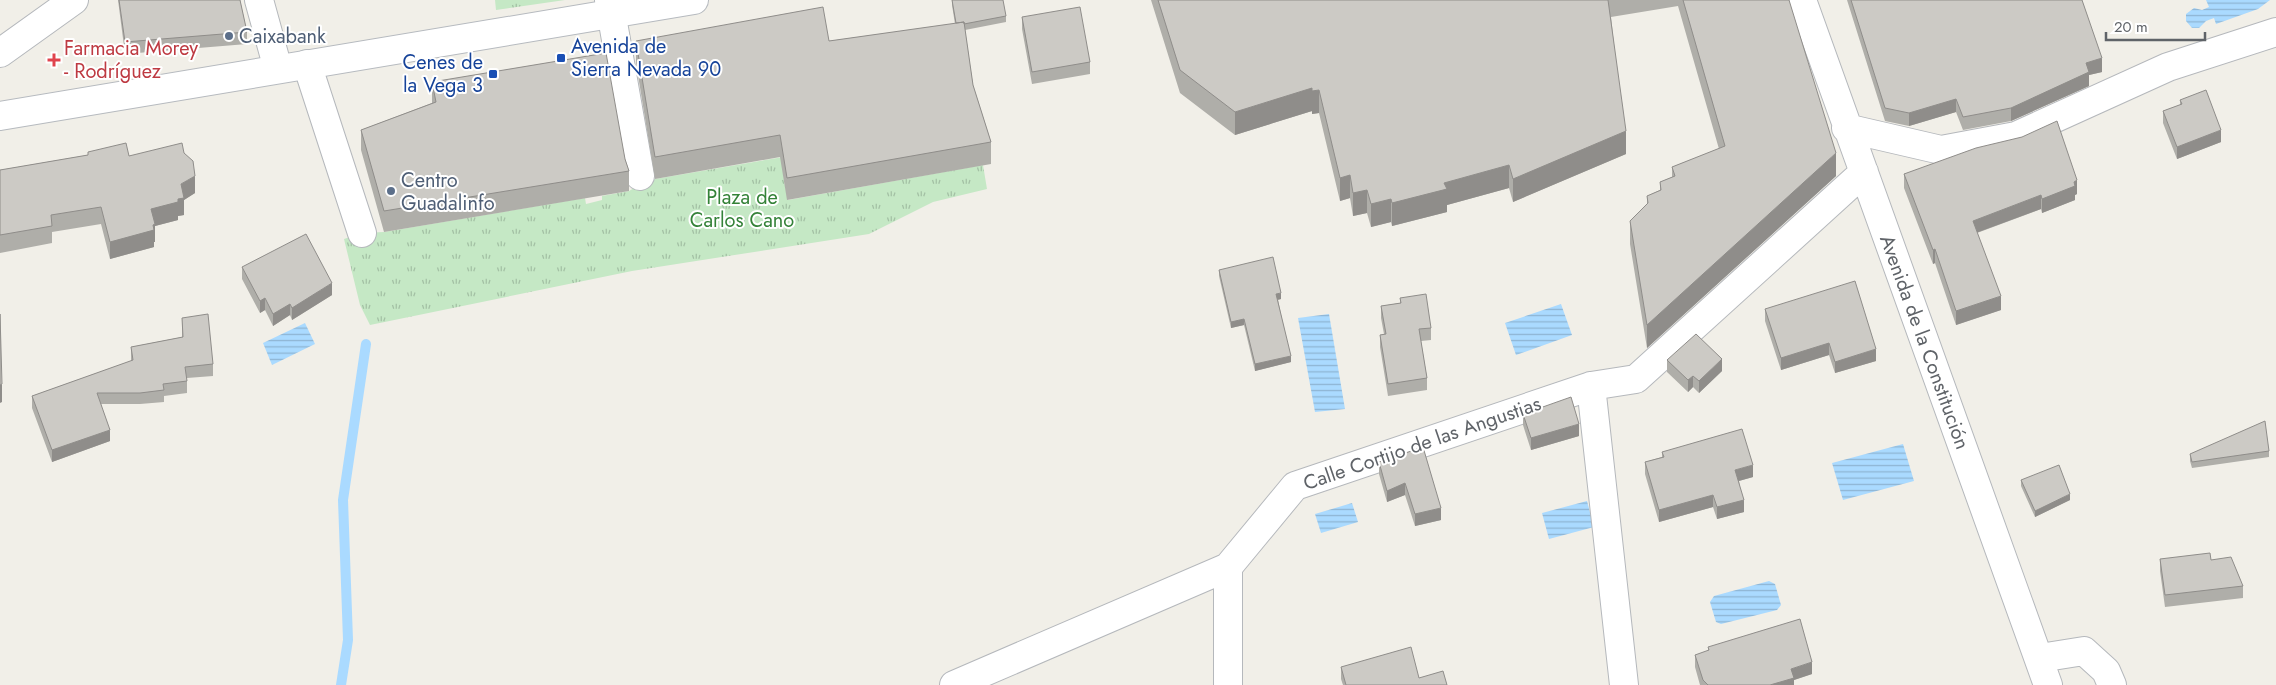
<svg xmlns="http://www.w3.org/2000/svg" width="2276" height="685" viewBox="0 0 2276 685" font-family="Jost,sans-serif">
  <defs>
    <pattern id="park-tufts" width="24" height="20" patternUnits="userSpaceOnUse" patternTransform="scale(1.25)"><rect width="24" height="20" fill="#c5e8c5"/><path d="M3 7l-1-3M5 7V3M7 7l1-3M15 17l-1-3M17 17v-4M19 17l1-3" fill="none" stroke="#a3c0a4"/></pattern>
    <pattern id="water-rules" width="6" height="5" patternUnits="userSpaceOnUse" patternTransform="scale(1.25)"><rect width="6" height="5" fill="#aadaff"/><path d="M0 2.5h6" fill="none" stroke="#8eb4d2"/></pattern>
  </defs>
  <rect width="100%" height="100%" fill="#f1efe8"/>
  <!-- park -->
  <path fill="url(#park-tufts)" d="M 495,0 L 565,0 L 496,10 Z
    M 783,157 L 784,181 L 788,200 L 983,165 L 987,189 L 933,202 L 869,234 L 632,271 L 370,325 L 360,305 L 344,239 L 362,233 L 384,232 L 585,198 L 586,204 L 602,200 L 602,196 L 629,191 L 641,184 L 655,179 Z"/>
  <!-- water -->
  <path fill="url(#water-rules)" d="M 2206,0 L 2270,0 L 2258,9 L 2216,24 L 2214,18 L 2206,21 L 2199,28 L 2192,28 L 2186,21 L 2186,14 L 2194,8 L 2202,10 L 2209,7 Z
    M 1561,304 L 1572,335 L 1516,355 L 1505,323 Z
    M 1329,314 L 1345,409 L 1315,412 L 1298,318 Z
    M 305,323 L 315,344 L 272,365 L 263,343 Z
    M 1903,444 L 1914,481 L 1843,500 L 1832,463 Z
    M 1587,501 L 1594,527 L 1549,539 L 1542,513 Z
    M 1352,503 L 1358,522 L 1321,533 L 1315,514 Z
    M 1769,581 L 1775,584 L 1781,605 L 1777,610 L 1721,624 L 1716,622 L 1710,602 L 1714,596 Z"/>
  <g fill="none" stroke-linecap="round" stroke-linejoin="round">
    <!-- stream -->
    <path stroke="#aadaff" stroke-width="10" d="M 341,685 L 348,640 L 343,500 L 366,344"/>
    <!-- street casing -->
    <g stroke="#b5b8bc" stroke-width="30">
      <path id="street" d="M 259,0 L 278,69
        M 609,0 L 640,176
        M 1802,0 L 2048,685
        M 0,53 L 74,0
        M 307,64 L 362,233
        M 1846,128 L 1941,150 L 2016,136 L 2168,67 L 2276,32
        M 1591,386 L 1624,685
        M 1228,567 L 1295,486 L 1591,386 L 1636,379 L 1864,172
        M 2040,658 L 2084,651 L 2106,671 L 2112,685
        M 954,685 L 1228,567 L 1228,685"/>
    </g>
    <!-- secondary casing -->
    <g stroke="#b6babf" stroke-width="30">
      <path id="secondary" d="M 0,116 L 694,0"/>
    </g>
    <!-- street -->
    <use href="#street" stroke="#fff" stroke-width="28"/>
    <!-- secondary -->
    <use href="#secondary" stroke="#fff" stroke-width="28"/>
  </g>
  <!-- wall -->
  <path fill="#afaea9" d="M 118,0 L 240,0 L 247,32 L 247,44 L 125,54 Z
    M 952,0 L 1006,16 L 1006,22 L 965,30 L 973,85 L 991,142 L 991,164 L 787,200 L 780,157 L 655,179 L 636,63 L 636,41 L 829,41 L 955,24 L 952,5 Z
    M 1151,0 L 1789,0 L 1836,176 L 1647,348 L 1630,244 L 1630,221 L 1647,204 L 1647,196 L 1660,190 L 1660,182 L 1672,177 L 1672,167 L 1719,149 L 1678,6 L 1611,17 L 1626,154 L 1513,202 L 1509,188 L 1447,205 L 1447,212 L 1392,226 L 1391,222 L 1371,227 L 1367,213 L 1353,216 L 1350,198 L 1340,201 L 1319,113 L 1312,114 L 1312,111 L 1235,135 L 1180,93 Z
    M 1847,0 L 2082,0 L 2102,72 L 2089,75 L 2089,86 L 2011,121 L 1963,130 L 1956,112 L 1909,126 L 1885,121 Z
    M 1022,17 L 1090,62 L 1090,74 L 1032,84 L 1022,29 Z
    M 432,82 L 625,159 L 629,171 L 629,191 L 384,232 L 361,150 L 361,130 L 432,103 Z
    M 2180,100 L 2221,142 L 2177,159 L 2163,123 L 2163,111 L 2180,105 Z
    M 2022,137 L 2077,194 L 2075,195 L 2075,200 L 2042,213 L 2041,209 L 1977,233 L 2001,310 L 1956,325 L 1935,263 L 1933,264 L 1904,188 L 1904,174 Z
    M 88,152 L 129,156 L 195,193 L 184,200 L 184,215 L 178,216 L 178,220 L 155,226 L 155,242 L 154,242 L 154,247 L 110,259 L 101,224 L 52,232 L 52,243 L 0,253 L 0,170 L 88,155 Z
    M 242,267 L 332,295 L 292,320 L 290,315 L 273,326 L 265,310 L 260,313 L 242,279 Z
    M 1219,270 L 1281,299 L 1278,300 L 1291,362 L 1255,371 L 1244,325 L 1231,328 L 1219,276 Z
    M 1400,298 L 1431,328 L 1431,340 L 1421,341 L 1427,378 L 1427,390 L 1388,396 L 1380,347 L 1380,335 L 1384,334 L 1381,318 L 1381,306 L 1400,303 Z
    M 1765,309 L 1876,361 L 1835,373 L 1829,355 L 1781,370 L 1765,321 Z
    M 182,318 L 213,364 L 213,376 L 187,378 L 187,393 L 164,396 L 164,402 L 140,404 L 101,404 L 110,441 L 52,462 L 32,408 L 32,396 L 131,361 L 131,347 L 182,337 Z
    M 1667,360 L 1722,371 L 1699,393 L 1693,387 L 1688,392 L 1667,372 Z
    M 1523,414 L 1579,436 L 1531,450 L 1523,425 Z
    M 1423,447 L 1441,520 L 1415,526 L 1405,495 L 1387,502 L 1379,474 L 1379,462 Z
    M 2269,451 L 2269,457 L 2192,468 L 2190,461 L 2190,454 Z
    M 1662,452 L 1753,477 L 1739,481 L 1744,512 L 1717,519 L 1713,507 L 1659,522 L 1645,474 L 1645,462 L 1662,457 Z
    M 2021,480 L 2070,500 L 2035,517 L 2021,486 Z
    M 2160,559 L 2211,560 L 2243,586 L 2243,598 L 2165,607 L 2160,571 Z
    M 1708,647 L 1812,674 L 1794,680 L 1794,685 L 1700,685 L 1695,667 L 1695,655 L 1708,651 Z
    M 1341,667 L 1419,678 L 1447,685 L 1343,685 L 1341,679 Z"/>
  <!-- shaded-wall -->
  <path fill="#8f8d8a" d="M 2102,58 L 2102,72 L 2089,75 L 2089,86 L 2011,121 L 2011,108 L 2086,63 Z
    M 1312,88 L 1312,111 L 1235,135 L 1235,112 Z
    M 1319,90 L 1319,113 L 1312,114 L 1312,91 Z
    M 1956,99 L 1956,112 L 1909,126 L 1909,113 Z
    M 2221,130 L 2221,142 L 2177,159 L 2177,147 Z
    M 1626,131 L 1626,154 L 1513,202 L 1513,179 Z
    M 1836,153 L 1836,176 L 1647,348 L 1647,325 Z
    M 1509,165 L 1509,188 L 1447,205 L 1447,212 L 1392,226 L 1392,203 L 1444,183 Z
    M 1350,175 L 1350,198 L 1340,201 L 1340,178 Z
    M 195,176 L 195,193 L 184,200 L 184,215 L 178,216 L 178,220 L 155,226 L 155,242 L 154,242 L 154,247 L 110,259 L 110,242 L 151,209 L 178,199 L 181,184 Z
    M 2077,180 L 2077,194 L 2075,195 L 2075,200 L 2042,213 L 2042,199 Z
    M 1367,190 L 1367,213 L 1353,216 L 1353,193 Z
    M 2041,195 L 2041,209 L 1973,234 L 1973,221 Z
    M 1391,199 L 1391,222 L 1371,227 L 1371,204 Z
    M 1935,249 L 1935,263 L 1933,264 L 1933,250 Z
    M 332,283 L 332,295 L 292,320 L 292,308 Z
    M 1281,293 L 1281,299 L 1276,300 L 1276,294 Z
    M 2001,296 L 2001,310 L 1956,325 L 1956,311 Z
    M 265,298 L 265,310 L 260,313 L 260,301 Z
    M 290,304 L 290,315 L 273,326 L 273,314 Z
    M 1244,319 L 1244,325 L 1231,328 L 1231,322 Z
    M 1829,343 L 1829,355 L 1781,370 L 1781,358 Z
    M 1876,349 L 1876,361 L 1835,373 L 1835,362 Z
    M 1291,356 L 1291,362 L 1255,371 L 1255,364 Z
    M 1722,359 L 1722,371 L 1699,393 L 1699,381 Z
    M 1693,376 L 1693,387 L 1688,392 L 1688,380 Z
    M 2,384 L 2,402 L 0,403 L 0,385 Z
    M 1579,424 L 1579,436 L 1531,450 L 1531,438 Z
    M 110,430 L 110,441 L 52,462 L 52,450 Z
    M 1753,465 L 1753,477 L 1735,482 L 1735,470 Z
    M 1405,483 L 1405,495 L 1387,502 L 1387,491 Z
    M 2070,494 L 2070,500 L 2035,517 L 2035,511 Z
    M 1713,495 L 1713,507 L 1659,522 L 1659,510 Z
    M 1744,500 L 1744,512 L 1717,519 L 1717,507 Z
    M 1441,508 L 1441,520 L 1415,526 L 1415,514 Z
    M 1812,662 L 1812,674 L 1794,680 L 1794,685 L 1770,685 L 1791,669 Z"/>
  <!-- building -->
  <path fill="#cccac5" stroke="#8f8d8a" d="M 119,0 L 240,0 L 247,32 L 125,42 Z
    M 952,0 L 1003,0 L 1006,16 L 964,24 L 964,22 L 956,23 Z
    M 1158,0 L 1608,0 L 1626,131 L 1513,179 L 1509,165 L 1444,183 L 1447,189 L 1392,203 L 1391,199 L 1371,204 L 1367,190 L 1353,193 L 1350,175 L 1340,178 L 1319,90 L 1312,91 L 1312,88 L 1235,112 L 1180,70 Z
    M 1683,0 L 1789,0 L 1836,153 L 1647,325 L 1630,221 L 1648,203 L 1647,196 L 1661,190 L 1660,182 L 1675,176 L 1672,167 L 1725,146 Z
    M 1851,0 L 2082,0 L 2102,58 L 2086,63 L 2089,72 L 2011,108 L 1963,117 L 1956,99 L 1909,113 L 1885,108 Z
    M 823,7 L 829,41 L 964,22 L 973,85 L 991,142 L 787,178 L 780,135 L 655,157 L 636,41 Z
    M 1080,7 L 1090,62 L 1032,72 L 1022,17 Z
    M 606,53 L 625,159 L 629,171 L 384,211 L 361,130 L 436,102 L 432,82 Z
    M 2206,90 L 2221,130 L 2177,147 L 2163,111 L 2182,104 L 2180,100 Z
    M 2057,121 L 2077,180 L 2074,182 L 2075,186 L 2042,199 L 2041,195 L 1973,221 L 2001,296 L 1956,311 L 1935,249 L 1933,250 L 1904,174 L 1976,148 L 2022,137 Z
    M 126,143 L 129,156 L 182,143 L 184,153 L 193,161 L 195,176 L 181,184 L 184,198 L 178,199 L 178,202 L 151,209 L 155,224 L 153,225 L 154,230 L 110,242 L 101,207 L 51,215 L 52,226 L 0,235 L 0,170 L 88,155 L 88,152 Z
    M 306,234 L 332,283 L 292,308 L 290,304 L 273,314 L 265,298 L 260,301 L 242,267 Z
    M 1273,257 L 1281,293 L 1276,294 L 1291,356 L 1255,364 L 1244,319 L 1231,322 L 1219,270 Z
    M 1855,281 L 1876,349 L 1835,362 L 1829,343 L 1781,358 L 1765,309 Z
    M 1426,294 L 1431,328 L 1419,329 L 1427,378 L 1388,384 L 1380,335 L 1386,334 L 1381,306 L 1401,303 L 1400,298 Z
    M 0,314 L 2,384 L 0,385 Z
    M 208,314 L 213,364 L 185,367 L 187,381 L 163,384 L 164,390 L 140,393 L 97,393 L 110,430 L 52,450 L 32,396 L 133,360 L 131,347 L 183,337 L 182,318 Z
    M 1696,334 L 1722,359 L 1699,381 L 1693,376 L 1688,380 L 1667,360 Z
    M 1571,397 L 1579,424 L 1531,438 L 1523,414 Z
    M 2265,421 L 2269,451 L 2192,462 L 2190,454 Z
    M 1742,429 L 1753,465 L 1735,470 L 1744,500 L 1717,507 L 1713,495 L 1659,510 L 1645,462 L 1664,457 L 1662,452 Z
    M 1423,447 L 1441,508 L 1415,514 L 1405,483 L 1387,491 L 1379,462 Z
    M 2059,465 L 2070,494 L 2035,511 L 2021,480 Z
    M 2210,553 L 2211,560 L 2231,557 L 2243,586 L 2165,595 L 2160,559 Z
    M 1800,619 L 1812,662 L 1791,669 L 1794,678 L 1770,685 L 1708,685 L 1703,680 L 1695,655 L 1709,650 L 1708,647 Z
    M 1411,647 L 1419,678 L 1443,671 L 1447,685 L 1346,685 L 1341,667 Z"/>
  <!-- markers -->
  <g fill="#5c6f8a" stroke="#fff" stroke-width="2">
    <circle cx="229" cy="36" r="5"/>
    <circle cx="391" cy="191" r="5"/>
  </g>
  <g fill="#1a4fb4" stroke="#fff" stroke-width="2">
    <rect x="556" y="53" width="10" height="10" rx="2.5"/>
    <rect x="488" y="69" width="10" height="10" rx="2.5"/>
  </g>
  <path fill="#e0444e" stroke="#fff" stroke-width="2" d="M51.5 52.5h5v5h5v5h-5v5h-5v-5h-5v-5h5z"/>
  <g text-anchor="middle" stroke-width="4" stroke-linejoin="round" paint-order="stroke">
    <!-- service labels -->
    <g font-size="20" fill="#4e5e75" stroke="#fff" text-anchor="start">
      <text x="239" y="43">Caixabank</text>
      <text x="401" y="187">Centro<tspan x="401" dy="23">Guadalinfo</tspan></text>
    </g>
    <!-- transit labels -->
    <g font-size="20" fill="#164399" stroke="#fff" text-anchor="start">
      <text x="571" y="53">Avenida de<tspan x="571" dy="23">Sierra Nevada 90</tspan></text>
      <text x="483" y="69" text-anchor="end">Cenes de<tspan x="483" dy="23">la Vega 3</tspan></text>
    </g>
    <!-- health labels -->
    <g font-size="20" fill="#be3a42" stroke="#fff" text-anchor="start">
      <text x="64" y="55">Farmacia Morey<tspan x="64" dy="23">- Rodríguez</tspan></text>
    </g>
    <!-- park labels -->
    <g font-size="20" fill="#348238" stroke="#fff">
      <text x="742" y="204">Plaza de<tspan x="742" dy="23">Carlos Cano</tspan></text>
    </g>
    <!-- street labels -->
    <g font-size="20" fill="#5f6368" stroke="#fff">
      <text transform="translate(1925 342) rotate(70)" y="7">Avenida de la Constitución</text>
      <text transform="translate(1422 443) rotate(-19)" y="7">Calle Cortijo de las Angustias</text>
    </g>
  </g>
  <!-- scale -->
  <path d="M2106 32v8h99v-8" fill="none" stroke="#5f6368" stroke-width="2.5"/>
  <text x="2114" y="32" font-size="15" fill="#5f6368" stroke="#ffffff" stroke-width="4" paint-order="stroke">20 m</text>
</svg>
